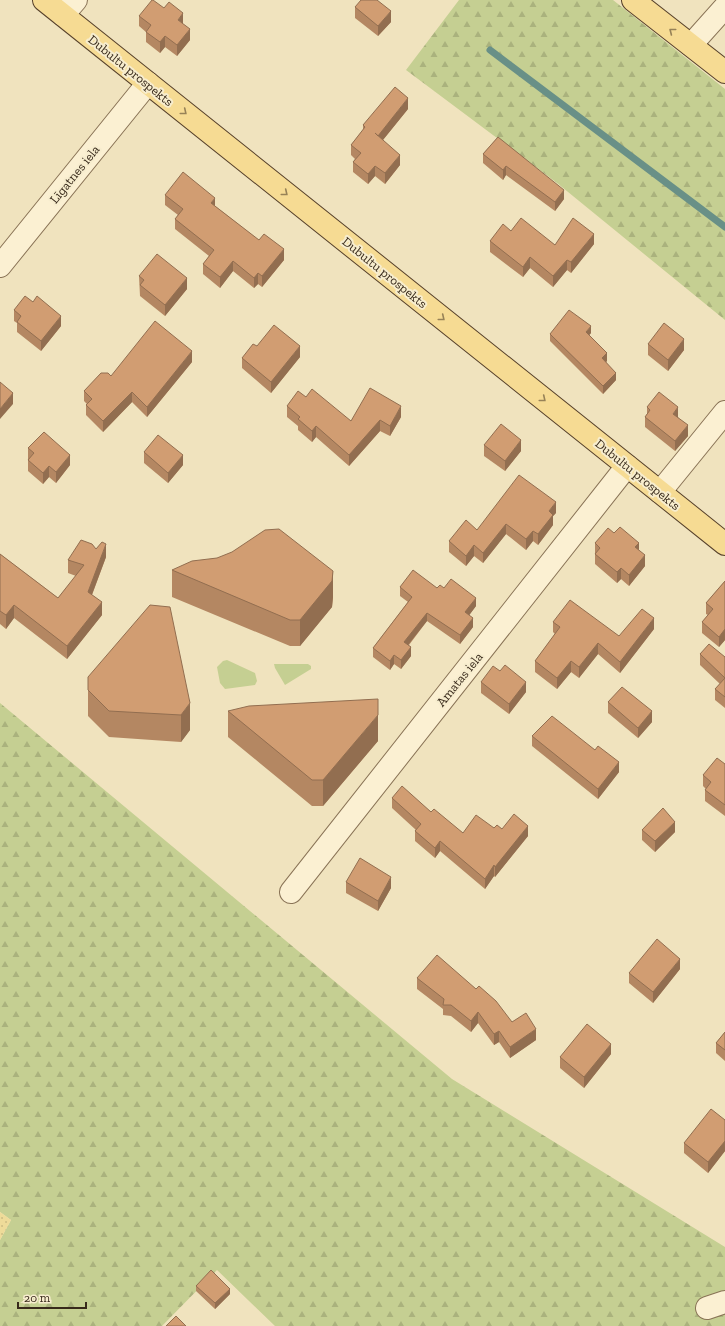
<svg xmlns="http://www.w3.org/2000/svg" width="725" height="1326" viewBox="0 0 725 1326" font-family="'Zilla Slab',serif">
  <defs>
    <pattern id="forest-firs" width="22" height="20" patternUnits="userSpaceOnUse"><rect width="22" height="20" fill="#c5cf92"/><path d="M5 1l3.5 6h-7zM16 11l3.5 6h-7z" fill="#aab27d"/></pattern>
    <pattern id="sand-dots" width="8" height="8" patternUnits="userSpaceOnUse"><rect width="8" height="8" fill="#eedb99"/><path d="M2 2h.1M6 6h.1" fill="none" stroke="#cdbc83" stroke-width="1.8" stroke-linecap="round"/></pattern>
  </defs>
  <rect width="100%" height="100%" fill="#f0e3be"/>
  <!-- green -->
  <path fill="#c5cf92" d="M 227,660 L 255,673 L 257,681 L 255,685 L 225,689 L 220,683 L 217,667 L 223,661 Z
    M 274,664 L 308,664 L 311,666 L 311,669 L 285,685 L 275,668 Z"/>
  <!-- forest -->
  <path fill="url(#forest-firs)" d="M 459,0 L 613,0 L 725,89 L 725,320 L 557,183 L 406,70 Z
    M 0,703 L 452,1079 L 725,1247 L 725,1326 L 275,1326 L 217,1270 L 162,1326 L 0,1326 L 0,1240 L 11,1220 L 0,1212 Z"/>
  <!-- sand -->
  <path fill="url(#sand-dots)" d="M 0,1212 L 11,1220 L 0,1240 Z"/>
  <g fill="none" stroke-linecap="round" stroke-linejoin="round">
    <!-- stream -->
    <path stroke="#699087" stroke-width="7" d="M 490,50 L 725,227"/>
    <!-- minor casing -->
    <g stroke="#897356" stroke-width="24">
      <path id="minor" d="M 63,15 L 76,0
        M 691,45 L 725,7
        M 0,266 L 148,83
        M 660,492 L 725,412
        M 291,892 L 627,466
        M 707,1308 L 725,1302"/>
    </g>
    <!-- major casing -->
    <g stroke="#57412b" stroke-width="24">
      <path id="major" d="M 44,0 L 725,544
        M 633,0 L 725,72"/>
    </g>
    <!-- minor -->
    <use href="#minor" stroke="#fbf0d2" stroke-width="22"/>
    <!-- major -->
    <use href="#major" stroke="#f6db93" stroke-width="22"/>
  </g>
  <!-- wall -->
  <path fill="#b48762" d="M 355,7 L 391,22 L 378,36 L 355,18 Z
    M 139,16 L 183,24 L 190,40 L 177,56 L 165,47 L 160,53 L 146,42 L 146,32 L 139,26 Z
    M 408,109 L 383,140 L 400,165 L 385,184 L 375,176 L 368,184 L 353,172 L 353,162 L 355,159 L 351,155 L 351,145 L 363,130 L 363,125 Z
    M 498,137 L 564,199 L 555,211 L 506,175 L 503,180 L 483,163 L 483,154 Z
    M 165,195 L 215,206 L 284,260 L 262,287 L 258,284 L 254,288 L 233,271 L 220,288 L 203,274 L 203,264 L 209,256 L 175,229 L 175,219 L 178,215 L 165,205 Z
    M 511,231 L 555,245 L 594,244 L 571,273 L 567,270 L 553,287 L 530,268 L 523,277 L 490,252 L 490,241 Z
    M 139,276 L 187,289 L 165,316 L 140,296 Z
    M 14,310 L 61,326 L 41,351 L 17,332 L 17,323 L 14,321 Z
    M 591,333 L 589,335 L 607,361 L 606,362 L 616,380 L 603,394 L 550,341 L 550,334 Z
    M 648,344 L 684,350 L 668,371 L 648,355 Z
    M 257,346 L 300,357 L 271,393 L 242,368 L 242,358 Z
    M 192,362 L 147,417 L 132,402 L 103,432 L 86,415 L 86,405 L 87,404 L 84,401 L 84,391 L 111,376 Z
    M 306,397 L 351,421 L 401,417 L 390,436 L 380,431 L 349,466 L 316,437 L 312,442 L 298,430 L 298,426 L 287,417 L 287,406 Z
    M 647,407 L 678,417 L 688,436 L 675,451 L 645,427 L 645,417 L 647,414 Z
    M 484,445 L 521,451 L 505,471 L 484,456 Z
    M 28,448 L 70,465 L 56,483 L 49,477 L 43,484 L 28,471 Z
    M 144,452 L 183,465 L 168,483 L 144,463 Z
    M 556,513 L 553,516 L 553,525 L 538,545 L 533,541 L 526,550 L 506,534 L 483,563 L 474,556 L 466,566 L 449,552 L 449,541 L 477,530 Z
    M 614,533 L 639,550 L 645,566 L 629,586 L 621,579 L 617,583 L 595,564 L 595,543 Z
    M 96,549 L 106,557 L 92,595 L 102,615 L 67,659 L 14,618 L 6,629 L 0,624 L 0,554 L 58,598 L 76,576 L 68,573 L 68,560 Z
    M 172,570 L 333,597 L 332,607 L 300,646 L 290,646 L 172,597 Z
    M 725,581 L 725,640 L 719,647 L 702,633 L 702,622 L 708,615 L 706,614 L 706,603 Z
    M 400,587 L 444,588 L 476,606 L 469,615 L 473,627 L 460,644 L 427,621 L 409,645 L 411,656 L 401,669 L 394,664 L 390,670 L 373,657 L 373,648 L 408,602 L 400,596 Z
    M 150,605 L 190,730 L 181,742 L 109,737 L 88,716 L 88,690 Z
    M 553,622 L 619,636 L 654,629 L 620,673 L 598,654 L 579,678 L 571,672 L 557,689 L 535,672 L 535,661 L 555,634 L 553,632 Z
    M 700,654 L 725,657 L 725,708 L 715,700 L 715,689 L 720,684 L 700,665 Z
    M 481,682 L 526,692 L 509,714 L 481,693 Z
    M 608,702 L 652,722 L 638,738 L 608,713 Z
    M 228,711 L 378,741 L 323,806 L 312,806 L 228,737 Z
    M 532,736 L 619,772 L 598,799 L 532,746 Z
    M 725,764 L 725,816 L 705,801 L 705,790 L 706,789 L 703,786 L 703,775 Z
    M 392,798 L 431,812 L 463,833 L 494,828 L 502,829 L 528,836 L 495,877 L 494,876 L 485,889 L 440,851 L 435,858 L 415,841 L 415,831 L 416,830 L 392,808 Z
    M 642,830 L 675,832 L 655,852 L 642,840 Z
    M 346,882 L 391,888 L 378,911 L 346,893 Z
    M 680,969 L 653,1003 L 629,983 L 629,973 Z
    M 417,978 L 512,1022 L 536,1040 L 510,1058 L 499,1042 L 494,1045 L 478,1023 L 471,1032 L 451,1016 L 443,1015 L 443,1009 L 417,989 Z
    M 725,1032 L 725,1061 L 716,1053 L 716,1043 Z
    M 611,1054 L 584,1088 L 560,1068 L 560,1057 Z
    M 725,1120 L 725,1151 L 708,1173 L 684,1153 L 684,1143 Z
    M 196,1286 L 230,1294 L 215,1309 L 196,1291 Z"/>
  <!-- shaded-wall -->
  <path fill="#926e50" d="M 391,11 L 391,22 L 378,36 L 378,26 Z
    M 183,13 L 183,24 L 178,20 Z
    M 190,29 L 190,40 L 177,56 L 177,45 Z
    M 165,36 L 165,47 L 160,53 L 160,42 Z
    M 408,98 L 408,109 L 378,146 L 378,136 Z
    M 400,155 L 400,165 L 385,184 L 385,173 Z
    M 375,166 L 375,176 L 368,184 L 368,174 Z
    M 506,166 L 506,175 L 503,180 L 503,170 Z
    M 564,190 L 564,199 L 555,211 L 555,202 Z
    M 215,198 L 215,208 L 211,203 Z
    M 594,234 L 594,244 L 571,273 L 571,262 Z
    M 284,249 L 284,260 L 262,287 L 262,276 Z
    M 530,257 L 530,268 L 523,277 L 523,267 Z
    M 567,260 L 567,270 L 553,287 L 553,276 Z
    M 233,261 L 233,271 L 220,288 L 220,277 Z
    M 258,273 L 258,284 L 254,288 L 254,278 Z
    M 187,278 L 187,289 L 165,316 L 165,305 Z
    M 61,316 L 61,326 L 41,351 L 41,341 Z
    M 591,326 L 591,333 L 586,339 L 586,332 Z
    M 684,339 L 684,350 L 668,371 L 668,360 Z
    M 300,346 L 300,357 L 271,393 L 271,382 Z
    M 192,351 L 192,362 L 147,417 L 147,407 Z
    M 607,353 L 607,361 L 602,366 L 602,358 Z
    M 616,373 L 616,380 L 603,394 L 603,386 Z
    M 132,392 L 132,402 L 103,432 L 103,421 Z
    M 13,393 L 13,404 L 0,419 L 0,409 Z
    M 401,406 L 401,417 L 390,436 L 390,426 Z
    M 678,407 L 678,417 L 673,424 L 673,414 Z
    M 380,420 L 380,431 L 349,466 L 349,455 Z
    M 688,425 L 688,436 L 675,451 L 675,441 Z
    M 316,426 L 316,437 L 312,442 L 312,431 Z
    M 521,440 L 521,451 L 505,471 L 505,461 Z
    M 70,455 L 70,465 L 56,483 L 56,472 Z
    M 183,455 L 183,465 L 168,483 L 168,473 Z
    M 49,466 L 49,477 L 43,484 L 43,473 Z
    M 556,502 L 556,513 L 553,516 L 553,525 L 538,545 L 538,534 L 549,511 Z
    M 506,524 L 506,534 L 483,563 L 483,553 Z
    M 533,531 L 533,541 L 526,550 L 526,539 Z
    M 639,543 L 639,554 L 635,547 Z
    M 106,544 L 106,557 L 88,605 L 88,592 Z
    M 474,545 L 474,556 L 466,566 L 466,556 Z
    M 645,555 L 645,566 L 629,586 L 629,575 Z
    M 621,568 L 621,579 L 617,583 L 617,572 Z
    M 333,571 L 333,597 L 332,607 L 300,646 L 300,620 Z
    M 476,598 L 476,606 L 465,621 L 465,612 Z
    M 102,602 L 102,615 L 67,659 L 67,646 Z
    M 14,605 L 14,618 L 6,629 L 6,615 Z
    M 427,613 L 427,621 L 404,650 L 404,642 Z
    M 473,618 L 473,627 L 460,644 L 460,635 Z
    M 654,618 L 654,629 L 620,673 L 620,662 Z
    M 725,629 L 725,640 L 719,647 L 719,637 Z
    M 598,643 L 598,654 L 579,678 L 579,667 Z
    M 411,647 L 411,656 L 401,669 L 401,660 Z
    M 394,655 L 394,664 L 390,670 L 390,661 Z
    M 571,661 L 571,672 L 557,689 L 557,678 Z
    M 526,682 L 526,692 L 509,714 L 509,704 Z
    M 190,703 L 190,730 L 181,742 L 181,715 Z
    M 652,711 L 652,722 L 638,738 L 638,728 Z
    M 378,715 L 378,741 L 323,806 L 323,780 Z
    M 619,762 L 619,772 L 598,799 L 598,789 Z
    M 675,822 L 675,832 L 655,852 L 655,841 Z
    M 528,826 L 528,836 L 495,877 L 495,867 Z
    M 440,841 L 440,851 L 435,858 L 435,848 Z
    M 494,865 L 494,876 L 485,889 L 485,879 Z
    M 391,877 L 391,888 L 378,911 L 378,901 Z
    M 680,959 L 680,969 L 653,1003 L 653,992 Z
    M 478,1012 L 478,1023 L 471,1032 L 471,1021 Z
    M 536,1029 L 536,1040 L 510,1058 L 510,1047 Z
    M 499,1031 L 499,1042 L 494,1045 L 494,1034 Z
    M 611,1044 L 611,1054 L 584,1088 L 584,1077 Z
    M 725,1141 L 725,1151 L 708,1173 L 708,1162 Z
    M 230,1289 L 230,1294 L 215,1309 L 215,1303 Z"/>
  <!-- building -->
  <path fill="#d19d72" stroke="#926e50" d="M 152,0 L 153,0 L 164,8 L 169,2 L 183,13 L 178,20 L 190,29 L 177,45 L 165,36 L 160,42 L 146,32 L 151,25 L 139,16 Z
    M 361,0 L 377,0 L 391,11 L 378,26 L 355,7 Z
    M 395,87 L 408,98 L 378,136 L 375,133 L 400,155 L 385,173 L 375,166 L 368,174 L 353,162 L 361,153 L 351,145 L 365,127 L 363,125 Z
    M 498,137 L 564,190 L 555,202 L 506,166 L 503,170 L 483,154 Z
    M 183,172 L 215,198 L 211,203 L 259,240 L 264,234 L 284,249 L 262,276 L 258,273 L 254,278 L 233,261 L 220,277 L 203,264 L 214,250 L 175,219 L 183,209 L 165,195 Z
    M 521,218 L 555,245 L 573,218 L 594,234 L 571,262 L 567,260 L 553,276 L 530,257 L 523,267 L 490,241 L 503,224 L 511,231 Z
    M 157,254 L 187,278 L 165,305 L 140,285 L 144,280 L 139,276 Z
    M 25,296 L 33,302 L 37,296 L 61,316 L 41,341 L 17,322 L 21,316 L 14,310 Z
    M 569,310 L 591,326 L 586,332 L 607,353 L 602,358 L 616,373 L 603,386 L 550,334 Z
    M 155,321 L 192,351 L 147,407 L 132,392 L 103,421 L 86,405 L 92,399 L 84,391 L 101,373 L 108,373 L 111,376 Z
    M 664,323 L 684,339 L 668,360 L 648,344 Z
    M 274,325 L 300,346 L 271,382 L 242,358 L 253,344 L 257,346 Z
    M 0,382 L 13,393 L 0,409 Z
    M 370,388 L 401,406 L 390,426 L 380,420 L 349,455 L 316,426 L 312,431 L 298,419 L 300,417 L 287,406 L 298,391 L 306,397 L 312,389 L 351,421 Z
    M 659,392 L 678,407 L 673,414 L 688,425 L 675,441 L 645,417 L 650,410 L 647,407 Z
    M 501,424 L 521,440 L 505,461 L 484,445 Z
    M 44,432 L 70,455 L 56,472 L 49,466 L 43,473 L 28,460 L 34,453 L 28,448 Z
    M 158,435 L 183,455 L 168,473 L 144,452 Z
    M 519,475 L 556,502 L 549,511 L 553,515 L 538,534 L 533,531 L 526,539 L 506,524 L 483,553 L 474,545 L 466,556 L 449,541 L 466,520 L 477,530 Z
    M 620,527 L 639,543 L 635,547 L 645,555 L 629,575 L 621,568 L 617,572 L 595,554 L 600,548 L 595,543 L 608,528 L 614,533 Z
    M 279,529 L 333,571 L 332,581 L 300,620 L 290,620 L 172,570 L 192,561 L 217,558 L 232,552 L 265,530 Z
    M 81,540 L 92,544 L 96,549 L 102,542 L 106,544 L 88,592 L 102,602 L 67,646 L 14,605 L 6,615 L 0,611 L 0,554 L 58,598 L 84,565 L 68,560 Z
    M 413,570 L 437,588 L 440,585 L 444,588 L 451,579 L 476,598 L 465,612 L 473,618 L 460,635 L 427,613 L 404,642 L 411,647 L 401,660 L 394,655 L 390,661 L 373,648 L 412,597 L 400,587 Z
    M 725,581 L 725,629 L 719,637 L 702,622 L 713,609 L 706,603 Z
    M 570,600 L 619,636 L 642,609 L 654,618 L 620,662 L 598,643 L 579,667 L 571,661 L 557,678 L 535,661 L 560,627 L 553,622 Z
    M 150,605 L 170,607 L 190,703 L 181,715 L 109,711 L 88,690 L 88,677 Z
    M 709,644 L 725,657 L 725,678 L 700,654 Z
    M 505,665 L 526,682 L 509,704 L 481,682 L 493,666 L 500,671 Z
    M 725,678 L 725,697 L 715,689 Z
    M 622,687 L 652,711 L 638,728 L 608,702 Z
    M 378,699 L 378,715 L 323,780 L 312,780 L 228,711 L 249,706 Z
    M 552,716 L 595,750 L 598,746 L 619,762 L 598,789 L 532,736 Z
    M 717,758 L 725,764 L 725,805 L 705,790 L 711,782 L 703,775 Z
    M 402,786 L 431,812 L 434,809 L 463,833 L 476,815 L 494,828 L 497,825 L 502,829 L 514,814 L 528,826 L 495,867 L 494,865 L 485,879 L 440,841 L 435,848 L 415,831 L 421,824 L 392,798 Z
    M 663,808 L 675,822 L 655,841 L 642,830 Z
    M 360,858 L 391,877 L 378,901 L 346,882 Z
    M 657,939 L 680,959 L 653,992 L 629,973 Z
    M 437,955 L 476,989 L 479,986 L 496,1001 L 512,1022 L 526,1013 L 536,1029 L 510,1047 L 499,1031 L 494,1034 L 478,1012 L 471,1021 L 451,1005 L 443,1005 L 444,999 L 417,978 Z
    M 587,1024 L 611,1044 L 584,1077 L 560,1057 Z
    M 725,1032 L 725,1050 L 716,1043 Z
    M 711,1109 L 725,1120 L 725,1141 L 708,1162 L 684,1143 Z
    M 211,1270 L 230,1289 L 215,1303 L 196,1286 Z
    M 176,1316 L 186,1326 L 166,1326 Z"/>
  <!-- one-way arrows -->
  <defs><path id="oneway-chevron" d="M-2-3.5L2.5 0L-2 3.5" fill="none" stroke-width="1.6" stroke-linecap="round" stroke-linejoin="round"/></defs>
  <g stroke="#978257">
    <use href="#oneway-chevron" transform="translate(672 31) rotate(-142)"/>
    <use href="#oneway-chevron" transform="translate(184 112) rotate(39)"/>
    <use href="#oneway-chevron" transform="translate(285 193) rotate(39)"/>
    <use href="#oneway-chevron" transform="translate(442 318) rotate(39)"/>
    <use href="#oneway-chevron" transform="translate(543 399) rotate(39)"/>
  </g>
  <g text-anchor="middle" stroke-width="4" stroke-linejoin="round" paint-order="stroke">
    <!-- street labels -->
    <g font-size="13" fill="#382a1b" stroke="#f7edce">
      <text transform="translate(131 70) rotate(39)" y="5">Dubultu prospekts</text>
      <text transform="translate(74 174) rotate(-51)" y="5">Līgatnes iela</text>
      <text transform="translate(385 272) rotate(39)" y="5">Dubultu prospekts</text>
      <text transform="translate(638 474) rotate(39)" y="5">Dubultu prospekts</text>
      <text transform="translate(459 679) rotate(-51)" y="5">Amatas iela</text>
    </g>
  </g>
  <!-- scale -->
  <path d="M18 1302v6h68v-6" fill="none" stroke="#382a1b" stroke-width="2"/>
  <text x="24" y="1302" font-size="12" fill="#382a1b" stroke="#f7edce" stroke-width="3" paint-order="stroke">20 m</text>
</svg>
